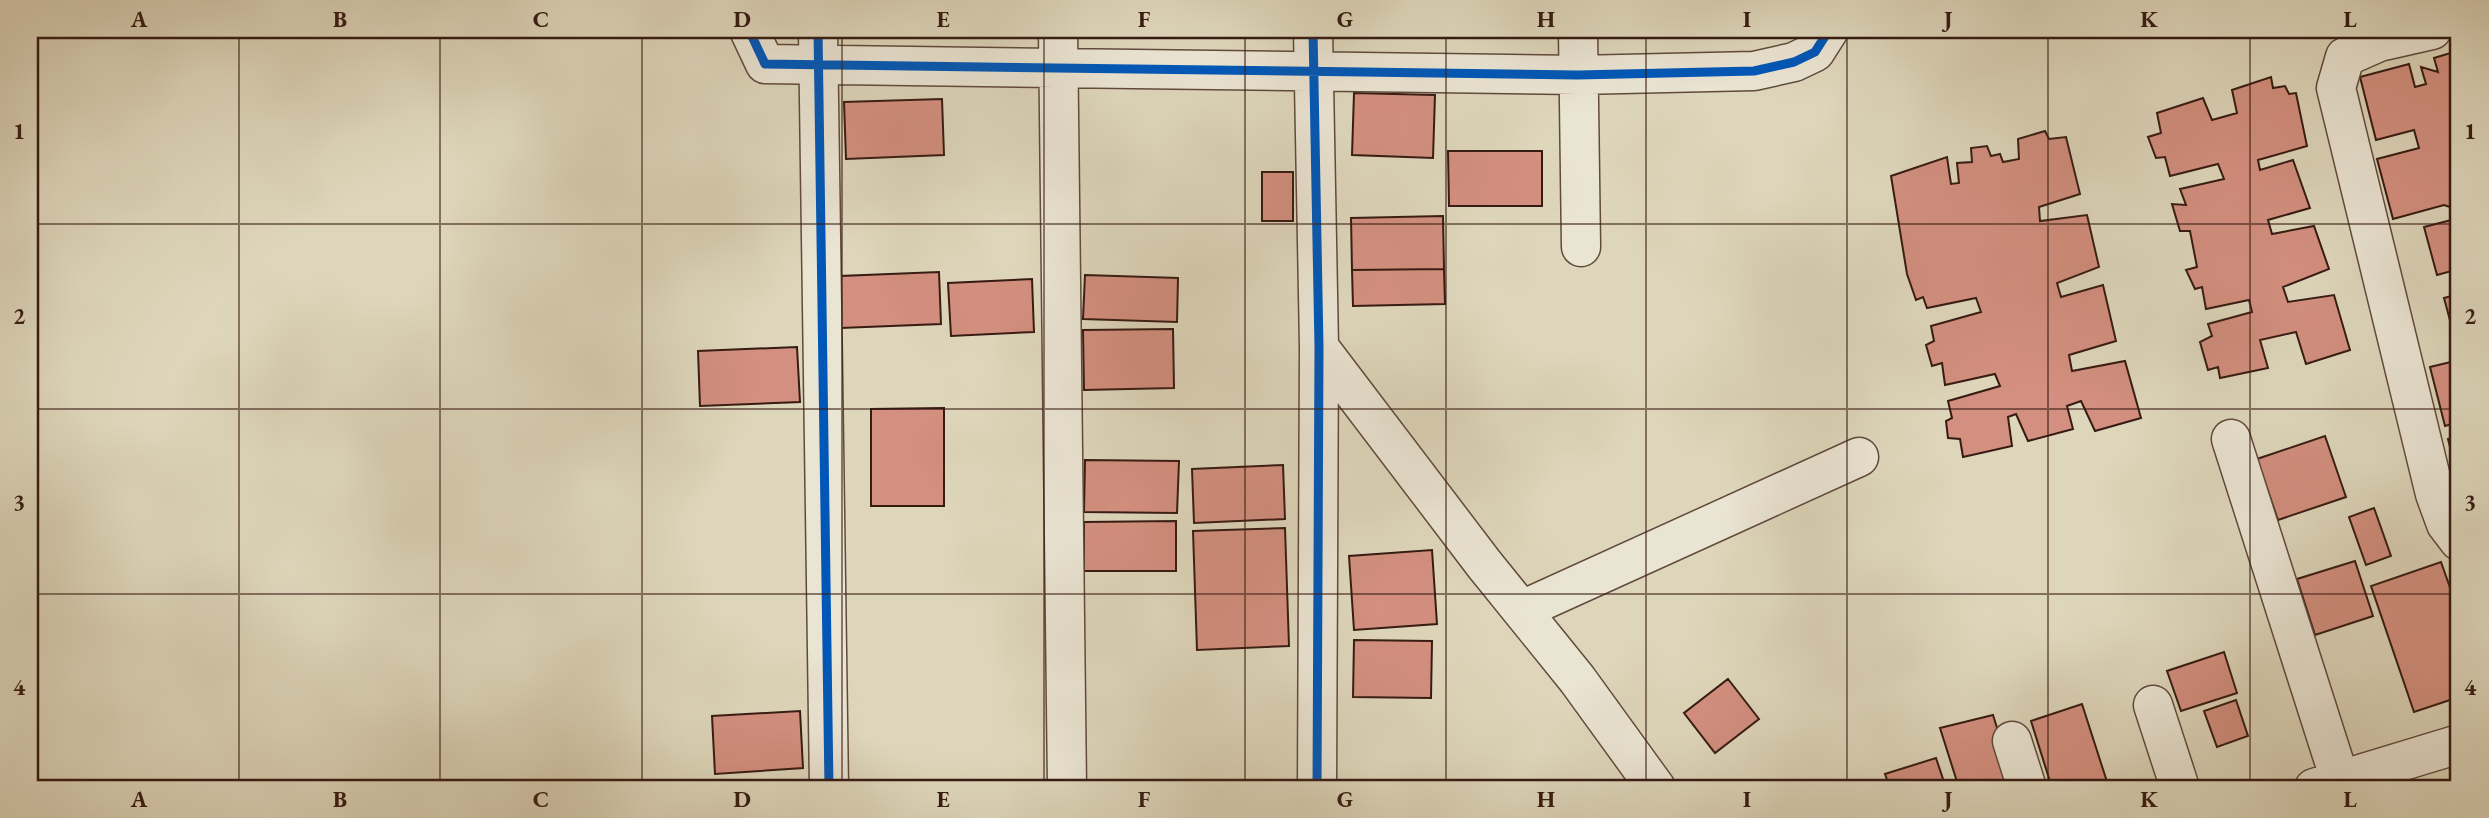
<svg xmlns="http://www.w3.org/2000/svg" width="2489" height="818" viewBox="0 0 2489 818" font-family="'EB Garamond',serif">
  <rect width="100%" height="100%" fill="#ded6bb"/>
  <filter id="stains"><feTurbulence type="fractalNoise" baseFrequency=".00286" numOctaves="4"/><feColorMatrix values="0 0 0 0 .2 0 0 0 0 .09 0 0 0 0 .02 0 0 0 .5 -.17"/></filter>
  <radialGradient id="worn" r=".72"><stop offset=".6" stop-color="#630" stop-opacity="0"/><stop offset="1" stop-color="#630" stop-opacity=".3"/></radialGradient>
  <!-- building -->
  <path fill="#d38f7f" stroke="#361b12" stroke-width="2" d="M 2454,52 L 2459,65 L 2459,210 L 2444,205 L 2393,219 L 2377,159 L 2419,148 L 2414,130 L 2376,140 L 2360,77 L 2409,64 L 2415,87 L 2426,84 L 2421,67 L 2438,72 L 2434,58 Z
    M 2271,77 L 2273,88 L 2285,86 L 2289,94 L 2296,93 L 2307,146 L 2258,160 L 2260,170 L 2293,160 L 2310,208 L 2268,220 L 2272,234 L 2314,226 L 2329,269 L 2283,287 L 2288,302 L 2334,295 L 2350,350 L 2306,364 L 2296,332 L 2260,340 L 2268,368 L 2220,378 L 2218,367 L 2208,370 L 2200,342 L 2212,336 L 2208,324 L 2252,312 L 2249,300 L 2206,309 L 2202,287 L 2195,289 L 2186,270 L 2197,267 L 2190,231 L 2180,231 L 2172,204 L 2186,205 L 2180,189 L 2224,179 L 2218,164 L 2170,176 L 2165,157 L 2156,158 L 2148,137 L 2161,133 L 2157,113 L 2203,98 L 2212,120 L 2237,113 L 2232,90 Z
    M 1354,93 L 1435,95 L 1433,158 L 1352,155 Z
    M 942,99 L 944,155 L 846,159 L 844,102 Z
    M 2045,131 L 2049,139 L 2066,137 L 2080,194 L 2039,207 L 2040,221 L 2087,215 L 2099,267 L 2057,283 L 2061,297 L 2103,285 L 2116,341 L 2069,355 L 2072,371 L 2125,361 L 2141,418 L 2095,431 L 2081,401 L 2067,406 L 2073,429 L 2028,441 L 2016,414 L 2008,417 L 2012,446 L 1963,457 L 1960,439 L 1948,438 L 1946,421 L 1952,418 L 1948,401 L 2000,386 L 1995,374 L 1945,385 L 1942,363 L 1932,366 L 1926,345 L 1934,341 L 1931,326 L 1981,312 L 1976,298 L 1927,308 L 1923,297 L 1916,300 L 1907,274 L 1891,176 L 1947,157 L 1951,184 L 1959,183 L 1957,163 L 1972,162 L 1971,148 L 1987,146 L 1991,156 L 2000,154 L 2003,162 L 2019,159 L 2018,139 Z
    M 1448,151 L 1542,151 L 1542,206 L 1449,206 Z
    M 1262,172 L 1293,172 L 1293,221 L 1262,221 Z
    M 1443,216 L 1444,269 L 1352,270 L 1351,218 Z
    M 2459,218 L 2459,269 L 2437,275 L 2424,227 Z
    M 1444,269 L 1445,304 L 1353,306 L 1352,270 Z
    M 939,272 L 941,324 L 841,328 L 840,276 Z
    M 1085,275 L 1178,278 L 1177,322 L 1083,319 Z
    M 1032,279 L 1034,332 L 951,336 L 948,283 Z
    M 2459,294 L 2459,338 L 2455,339 L 2444,298 Z
    M 1173,329 L 1174,388 L 1084,390 L 1083,330 Z
    M 797,347 L 800,402 L 700,406 L 698,351 Z
    M 2459,360 L 2459,422 L 2445,426 L 2430,367 Z
    M 944,408 L 944,506 L 871,506 L 871,409 Z
    M 2325,436 L 2346,497 L 2278,520 L 2257,459 Z
    M 2459,436 L 2459,484 L 2448,439 Z
    M 1085,460 L 1179,461 L 1177,513 L 1084,512 Z
    M 1283,465 L 1285,519 L 1194,523 L 1192,469 Z
    M 2374,508 L 2391,556 L 2366,565 L 2349,517 Z
    M 1176,521 L 1176,571 L 1084,571 L 1084,522 Z
    M 1285,528 L 1289,646 L 1197,650 L 1193,531 Z
    M 1432,550 L 1437,624 L 1354,630 L 1349,556 Z
    M 2355,561 L 2373,616 L 2315,635 L 2297,579 Z
    M 2441,562 L 2459,613 L 2459,697 L 2414,712 L 2371,586 Z
    M 1354,640 L 1432,641 L 1431,698 L 1353,697 Z
    M 2224,652 L 2237,693 L 2181,711 L 2167,671 Z
    M 1728,679 L 1759,719 L 1715,753 L 1684,713 Z
    M 2236,700 L 2248,736 L 2217,747 L 2204,711 Z
    M 2082,704 L 2109,788 L 2052,788 L 2031,721 Z
    M 800,711 L 803,768 L 715,774 L 712,716 Z
    M 1993,715 L 2016,788 L 1959,788 L 1940,728 Z
    M 1936,758 L 1946,788 L 1890,788 L 1885,774 Z"/>
  <g fill="none" stroke-linecap="round" stroke-linejoin="round">
    <!-- street casing -->
    <g stroke="#604a3c" stroke-width="41">
      <path id="street" d="M 749,30 L 765,64 L 1578,75 L 1754,71 L 1794,62 L 1815,52 L 1829,30
        M 818,30 L 829,788
        M 1058,30 L 1067,788
        M 1313,30 L 1319,347 L 1317,788
        M 1578,30 L 1581,247
        M 2432,30 L 2379,42 L 2345,57 L 2336,88 L 2435,494 L 2446,524 L 2459,541
        M 1319,347 L 1484,564 L 1577,679 L 1656,788
        M 2231,439 L 2340,780
        M 1522,610 L 1859,457
        M 2153,705 L 2180,788
        M 2012,741 L 2027,788
        M 2314,788 L 2459,744"/>
    </g>
    <!-- street -->
    <use href="#street" stroke="#eae4d3" stroke-width="38"/>
    <!-- cycleway casing -->
    <g stroke="#eae4d3" stroke-width="13">
      <path id="cycleway" d="M 749,30 L 765,64 L 1578,75 L 1754,71 L 1794,62 L 1815,52 L 1829,30
        M 818,30 L 829,788
        M 1313,30 L 1319,347 L 1317,788"/>
    </g>
    <!-- cycleway -->
    <use href="#cycleway" stroke="#0057b8" stroke-width="9"/>
  </g>
  <!-- grid -->
  <path fill="none" stroke="#361b12" stroke-width="2" stroke-opacity="0.55" d="M 239,30 L 239,788M 440,30 L 440,788M 642,30 L 642,788M 842,30 L 842,788M 1044,30 L 1044,788M 1245,30 L 1245,788M 1446,30 L 1446,788M 1646,30 L 1646,788M 1847,30 L 1847,788M 2048,30 L 2048,788M 2250,30 L 2250,788M 30,224 L 2459,224M 30,409 L 2459,409M 30,594 L 2459,594"/>
  <!-- margin -->
  <rect width="2489" height="818" fill="none" stroke="#ded6bb" stroke-width="77"/>
  <rect x="38" y="38" width="2412" height="742" fill="none" stroke="#361b12" stroke-width="2.5"/>
  <g font-size="23" text-anchor="middle" font-weight="bold" fill="#361b12">
    <text x="139" y="27">A</text>
    <text x="340" y="27">B</text>
    <text x="541" y="27">C</text>
    <text x="742" y="27">D</text>
    <text x="943" y="27">E</text>
    <text x="1144" y="27">F</text>
    <text x="1345" y="27">G</text>
    <text x="1546" y="27">H</text>
    <text x="1747" y="27">I</text>
    <text x="1948" y="27">J</text>
    <text x="2149" y="27">K</text>
    <text x="2350" y="27">L</text>
    <text x="19" y="139">1</text>
    <text x="2470" y="139">1</text>
    <text x="19" y="324">2</text>
    <text x="2470" y="324">2</text>
    <text x="19" y="510">3</text>
    <text x="2470" y="510">3</text>
    <text x="19" y="695">4</text>
    <text x="2470" y="695">4</text>
    <text x="139" y="807">A</text>
    <text x="340" y="807">B</text>
    <text x="541" y="807">C</text>
    <text x="742" y="807">D</text>
    <text x="943" y="807">E</text>
    <text x="1144" y="807">F</text>
    <text x="1345" y="807">G</text>
    <text x="1546" y="807">H</text>
    <text x="1747" y="807">I</text>
    <text x="1948" y="807">J</text>
    <text x="2149" y="807">K</text>
    <text x="2350" y="807">L</text>
  </g>
  <rect width="100%" height="100%" filter="url(#stains)"/>
  <rect width="100%" height="100%" fill="url(#worn)"/>
</svg>
